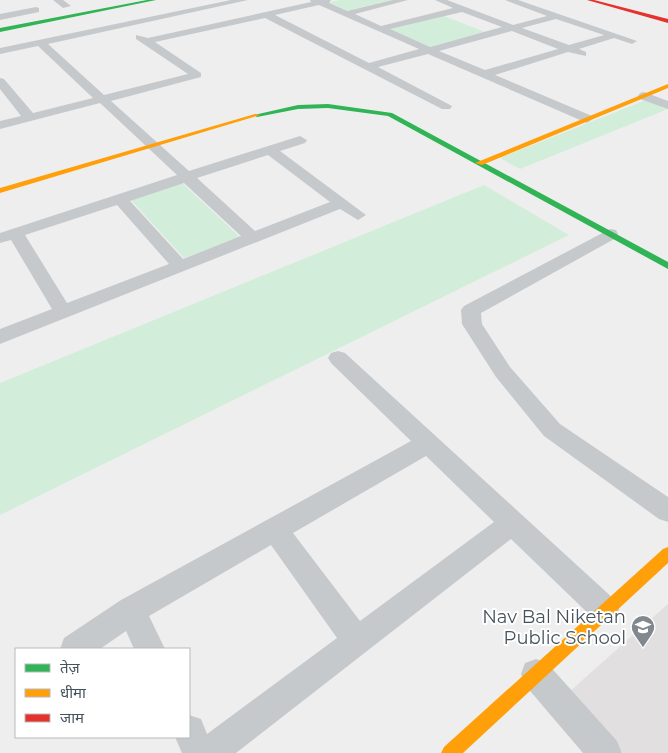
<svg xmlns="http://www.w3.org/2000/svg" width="668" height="753" viewBox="0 0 668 753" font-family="Montserrat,'Noto Sans Devanagari',sans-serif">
  <rect width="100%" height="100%" fill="#efeeee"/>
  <!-- education -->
  <path fill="#e1dfe0" d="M 668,604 L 668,753 L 623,753 L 568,693 Z"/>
  <!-- green -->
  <path fill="#d2eeda" d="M 340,0 L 393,0 L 345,11 L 326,3 Z
    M 444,16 L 485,32 L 429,47 L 389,29 Z
    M 646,100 L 668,109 L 520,169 L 500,158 Z
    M 181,182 L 240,237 L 184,258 L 129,198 Z
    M 484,185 L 569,235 L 0,515 L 0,383 Z"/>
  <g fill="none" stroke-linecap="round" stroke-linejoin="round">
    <!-- street -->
    <path fill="#c6c9cb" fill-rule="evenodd" d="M 53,0 L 63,0 L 71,6 L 63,8 Z
      M 231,0 L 248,0 L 48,44 L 104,95 L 188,74 L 136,39 L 136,35 L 148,38 L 311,2 L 310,0 L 331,0 L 329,3 L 347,11 L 393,0 L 408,0 L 355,14 L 381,26 L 453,8 L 435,0 L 447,0 L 513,25 L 547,16 L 505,0 L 518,0 L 637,41 L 632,44 L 614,38 L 579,49 L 586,52 L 586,56 L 568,52 L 495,75 L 592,116 L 593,119 L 587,123 L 428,54 L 378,67 L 452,106 L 450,109 L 442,109 L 265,18 L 155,42 L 201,73 L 201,77 L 111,101 L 189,171 L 300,136 L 307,140 L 305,143 L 280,151 L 366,215 L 358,220 L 340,209 L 0,344 L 0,329 L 52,309 L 11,240 L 0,243 L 0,233 L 177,175 L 100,103 L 0,129 L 0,121 L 21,116 L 0,89 L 0,78 L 4,79 L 33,113 L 93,98 L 38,46 L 0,54 L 0,48 ZM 319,5 L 419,49 L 369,63 L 275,15 ZM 462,12 L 502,27 L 430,47 L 390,29 ZM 556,19 L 604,35 L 569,45 L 522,28 ZM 512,31 L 558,49 L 485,70 L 439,51 ZM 268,155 L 330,202 L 255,231 L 197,178 ZM 184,183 L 241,236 L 183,259 L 130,201 ZM 117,205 L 169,264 L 67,303 L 25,235 Z
      M 36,7 L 39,8 L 39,12 L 0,20 L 0,14 Z
      M 644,92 L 668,101 L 668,109 L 640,99 L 638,96 L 640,93 Z
      M 610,229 L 616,230 L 618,234 L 616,238 L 481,313 L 482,324 L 510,367 L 560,424 L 668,497 L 668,522 L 659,519 L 544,436 L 496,377 L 462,324 L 461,310 L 464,306 Z
      M 338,351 L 345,353 L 615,600 L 619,610 L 615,620 L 605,624 L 595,620 L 511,539 L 236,753 L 182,753 L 175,737 L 189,737 L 189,715 L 201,719 L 207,734 L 337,638 L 271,545 L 149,616 L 165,649 L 134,649 L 126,631 L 100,649 L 60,649 L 64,638 L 121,600 L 411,441 L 331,363 L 328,358 L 331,353 ZM 426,456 L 494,522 L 360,621 L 293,533 Z
      M 536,659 L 547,663 L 617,741 L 622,753 L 583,753 L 525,685 L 521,674 L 525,663 Z"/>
    <!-- fast -->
    <path fill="#30b455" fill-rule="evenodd" d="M 147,0 L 156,0 L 0,32 L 0,28 Z
      M 328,104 L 392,113 L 668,262 L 668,269 L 388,116 L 328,108 L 298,109 L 257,117 L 254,115 L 298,105 Z"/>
    <!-- slow -->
    <path fill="#ff9f0a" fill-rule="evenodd" d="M 668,84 L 668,88 L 482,165 L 475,163 Z
      M 255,114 L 260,115 L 0,193 L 0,188 Z
      M 668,547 L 668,563 L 463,753 L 441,753 L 444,747 L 663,549 Z"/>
    <!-- jam -->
    <path fill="#e5322d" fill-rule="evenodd" d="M 587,0 L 594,0 L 668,19 L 668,23 Z"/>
  </g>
  <!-- icons -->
  <defs>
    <g id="school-pin" transform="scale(1.25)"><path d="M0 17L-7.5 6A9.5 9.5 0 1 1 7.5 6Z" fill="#81898e" stroke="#fff"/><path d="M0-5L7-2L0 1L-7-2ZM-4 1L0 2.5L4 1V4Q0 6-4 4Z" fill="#fff"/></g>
  </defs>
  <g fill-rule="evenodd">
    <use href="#school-pin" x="643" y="627"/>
  </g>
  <g text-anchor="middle" stroke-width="4" stroke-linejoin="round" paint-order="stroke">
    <!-- near-poi labels -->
    <g font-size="18" fill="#46535b" stroke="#fff" text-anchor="end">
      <text x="626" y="623">Nav Bal Niketan<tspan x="626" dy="21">Public School</tspan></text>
    </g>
  </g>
  <!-- legend -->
  <rect x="15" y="648" width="175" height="90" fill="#ffffff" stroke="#b5babd"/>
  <rect x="25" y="664" width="25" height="8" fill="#30b455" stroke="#b5babd"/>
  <text x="60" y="673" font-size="15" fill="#46535b">तेज़</text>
  <rect x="25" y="689" width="25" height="8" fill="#ff9f0a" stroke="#b5babd"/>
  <text x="60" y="698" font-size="15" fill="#46535b">धीमा</text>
  <rect x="25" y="714" width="25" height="8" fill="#e5322d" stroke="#b5babd"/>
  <text x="60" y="723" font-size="15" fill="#46535b">जाम</text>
</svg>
